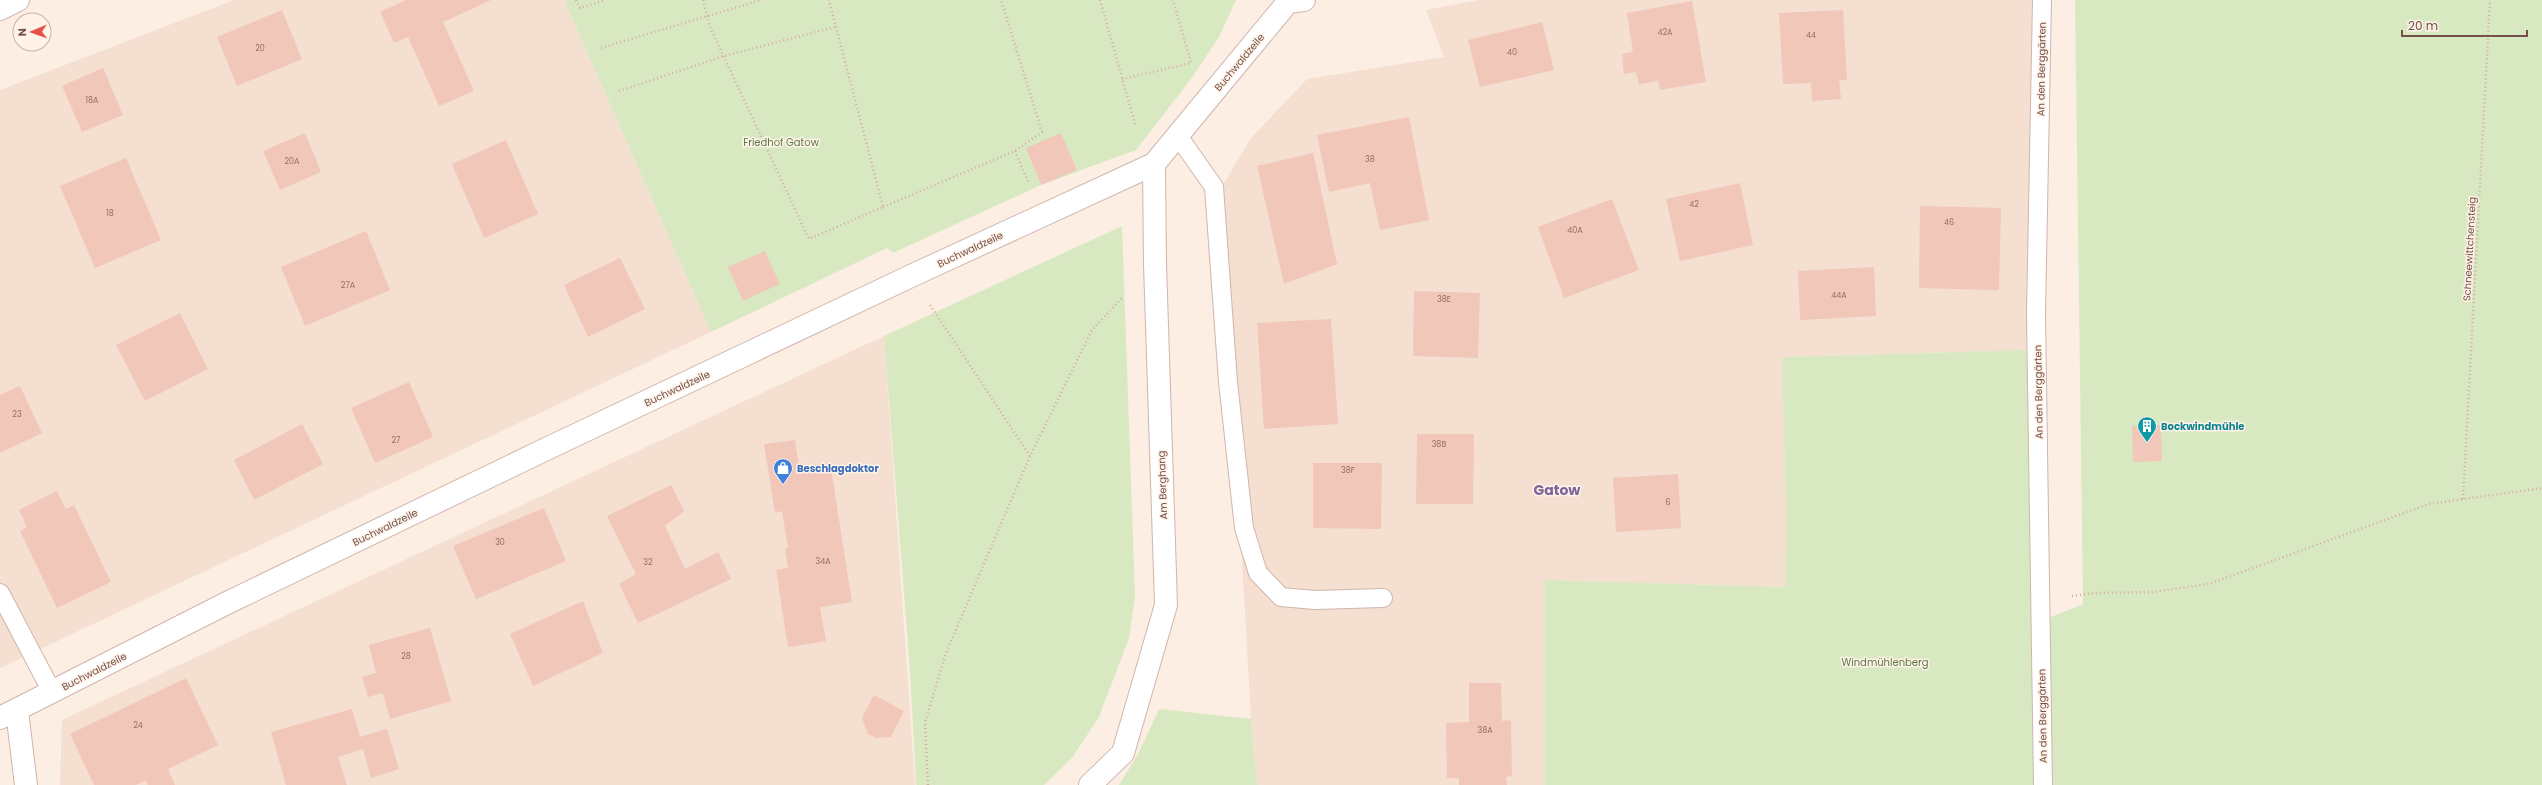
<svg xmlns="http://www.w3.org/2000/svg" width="2542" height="785" viewBox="0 0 2542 785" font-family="Poppins,sans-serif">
  <rect width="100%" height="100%" fill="#fceee3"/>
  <!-- residential -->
  <path fill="#f4dfd1" d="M 234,0 L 564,0 L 711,332 L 0,668 L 0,90 Z
    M 1479,0 L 2032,0 L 2029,350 L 1782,357 L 1788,587 L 1546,580 L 1545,785 L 1257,785 L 1251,719 L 1221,188 L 1251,138 L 1307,79 L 1444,57 L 1426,10 Z
    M 884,336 L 915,785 L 60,785 L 62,720 Z"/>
  <!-- green -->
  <path fill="#d8e9c1" d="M 564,0 L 1236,0 L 1219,37 L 1191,79 L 1136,150 L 1041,185 L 893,253 L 887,248 L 711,332 Z
    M 2075,0 L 2542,0 L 2542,785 L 1545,785 L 1545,580 L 1785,587 L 1786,519 L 1782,357 L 2029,350 L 2034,624 L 2083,604 Z
    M 1122,226 L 1135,595 L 1129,638 L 1099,717 L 1072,758 L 1044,785 L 916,785 L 910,671 L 884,336 Z
    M 1159,709 L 1251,719 L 1257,785 L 1119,785 L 1138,754 Z"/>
  <!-- building -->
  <path fill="#f1c7ba" d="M 406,0 L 491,0 L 443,22 L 474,91 L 439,106 L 408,37 L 394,43 L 380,12 Z
    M 1692,1 L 1706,82 L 1660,90 L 1658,81 L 1639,84 L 1636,72 L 1624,74 L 1622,54 L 1633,52 L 1627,13 Z
    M 282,10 L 302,59 L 237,86 L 217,37 Z
    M 1843,10 L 1847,80 L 1839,80 L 1841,99 L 1812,101 L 1811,83 L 1783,84 L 1779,13 Z
    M 1542,22 L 1554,70 L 1480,87 L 1468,40 Z
    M 103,68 L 123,115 L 82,132 L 62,86 Z
    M 1409,117 L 1429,220 L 1380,230 L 1370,183 L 1329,192 L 1317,135 Z
    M 305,133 L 321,172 L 280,190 L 263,151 Z
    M 1061,133 L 1077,170 L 1041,185 L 1026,148 Z
    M 506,140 L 538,214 L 484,238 L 452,164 Z
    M 1313,153 L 1337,264 L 1284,284 L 1257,166 Z
    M 126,158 L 161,240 L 95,268 L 60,186 Z
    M 1740,183 L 1753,245 L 1680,261 L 1666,199 Z
    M 1612,199 L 1639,270 L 1564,298 L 1538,227 Z
    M 1920,206 L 2001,208 L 1999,290 L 1919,288 Z
    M 366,231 L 390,290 L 305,326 L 281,267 Z
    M 765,251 L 780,284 L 743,301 L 728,267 Z
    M 620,258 L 645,309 L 588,337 L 564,285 Z
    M 1874,267 L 1876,316 L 1800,320 L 1798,271 Z
    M 1414,291 L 1480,293 L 1478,358 L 1413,356 Z
    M 180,313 L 208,369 L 145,401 L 116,345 Z
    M 1331,319 L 1338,424 L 1264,429 L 1257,323 Z
    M 409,382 L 433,437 L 375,463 L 351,408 Z
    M 20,386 L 42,433 L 0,453 L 0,395 Z
    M 302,424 L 323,464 L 254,500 L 234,460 Z
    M 2161,425 L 2162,461 L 2133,462 L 2132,426 Z
    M 1417,434 L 1474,434 L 1473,504 L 1416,504 Z
    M 795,440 L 799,467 L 830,462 L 852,602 L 820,607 L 826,641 L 788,647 L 776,570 L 788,568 L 785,549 L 788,548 L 782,511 L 775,513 L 764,444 Z
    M 1313,463 L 1382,463 L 1381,529 L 1313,528 Z
    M 1678,474 L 1681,528 L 1616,532 L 1613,478 Z
    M 671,485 L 684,511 L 665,526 L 685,569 L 718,552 L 731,579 L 638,623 L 619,584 L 636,574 L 607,516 Z
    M 57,491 L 66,509 L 74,505 L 111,582 L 57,608 L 20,531 L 27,527 L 19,510 Z
    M 544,508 L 566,561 L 476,599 L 453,546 Z
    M 583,601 L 603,653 L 533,686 L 510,634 Z
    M 430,628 L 451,701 L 390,719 L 383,693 L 368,697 L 362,677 L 376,673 L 369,645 Z
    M 186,678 L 218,745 L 168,769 L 175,785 L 148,785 L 146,780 L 136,785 L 94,785 L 70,734 Z
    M 1469,683 L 1501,683 L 1502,721 L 1511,720 L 1512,776 L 1506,777 L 1507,785 L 1459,785 L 1459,778 L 1447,778 L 1446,723 L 1469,722 Z
    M 874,695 L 904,711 L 891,737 L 876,738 L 868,734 L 862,718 Z
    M 352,709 L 360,737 L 387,729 L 399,769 L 371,778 L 363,749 L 338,757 L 347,785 L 286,785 L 271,732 Z"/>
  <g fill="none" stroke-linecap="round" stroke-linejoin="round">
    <!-- service casing -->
    <g stroke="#cfb6ac" stroke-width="20">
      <path id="service" d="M 2042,0 L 2036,314 L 2043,785
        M 1178,136 L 1214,187 L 1228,382 L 1244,528 L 1258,573 L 1281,597 L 1315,600 L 1383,598
        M 0,593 L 52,692"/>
    </g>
    <!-- minor casing -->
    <g stroke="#cfb6ac" stroke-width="24">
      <path id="minor" d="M 17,711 L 26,785
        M 0,718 L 229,602 L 540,452 L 911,276 L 1154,164 L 1288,2 L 1304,0
        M 1090,785 L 1123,753 L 1166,605 L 1155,264 L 1154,164"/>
    </g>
    <!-- secondary casing -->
    <g stroke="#d5b7ab" stroke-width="24">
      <path id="secondary" d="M 0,9 L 18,0"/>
    </g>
    <!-- path -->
    <path stroke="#d6ab9e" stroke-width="2.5" stroke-dasharray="1 3" stroke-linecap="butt" d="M 576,0 L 580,8 L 605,0
      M 703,0 L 710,27 L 809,239 L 883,207 L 829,0
      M 1100,0 L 1136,127
      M 601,48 L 761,0
      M 1122,79 L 1191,63 L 1173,0
      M 619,91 L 724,56 L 835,27
      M 1015,151 L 1029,184
      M 883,207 L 1015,151 L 1042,132 L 1001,0
      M 930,305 L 1030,456
      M 2463,499 L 2490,0
      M 2072,596 L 2094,593 L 2152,592 L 2209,584 L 2429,504 L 2542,488
      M 928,785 L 925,722 L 946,653 L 1030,456 L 1092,330 L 1122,298"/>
    <!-- service -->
    <use href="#service" stroke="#fff" stroke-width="18"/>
    <!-- minor -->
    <use href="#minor" stroke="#fff" stroke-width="22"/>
    <!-- secondary -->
    <use href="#secondary" stroke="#fff" stroke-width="22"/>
  </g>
  <!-- icons -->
  <defs>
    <g id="building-pin" transform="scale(1)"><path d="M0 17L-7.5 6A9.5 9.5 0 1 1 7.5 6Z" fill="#0f9aa8" stroke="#fff3e9"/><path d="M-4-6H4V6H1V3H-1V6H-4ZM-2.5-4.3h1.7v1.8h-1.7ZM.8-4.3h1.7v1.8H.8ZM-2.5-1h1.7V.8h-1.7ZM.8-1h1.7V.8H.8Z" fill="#fff"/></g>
    <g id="shop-pin" transform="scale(1)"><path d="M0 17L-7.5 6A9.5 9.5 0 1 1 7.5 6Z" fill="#3f7fe0" stroke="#fff3e9"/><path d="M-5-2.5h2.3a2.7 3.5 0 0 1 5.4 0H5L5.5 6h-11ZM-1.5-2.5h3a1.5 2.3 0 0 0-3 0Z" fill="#fff"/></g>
  </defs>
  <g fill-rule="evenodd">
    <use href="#building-pin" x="2147" y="426"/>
    <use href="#shop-pin" x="783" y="468"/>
  </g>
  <g text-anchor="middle" stroke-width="3" stroke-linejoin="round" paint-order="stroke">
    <!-- number labels -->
    <g font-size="8" fill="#936e65">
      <text x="1665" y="35">42A</text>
      <text x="1811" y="38">44</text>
      <text x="260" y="51">20</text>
      <text x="1512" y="55">40</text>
      <text x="92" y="103">18A</text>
      <text x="1370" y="162">38</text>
      <text x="292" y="164">20A</text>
      <text x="1694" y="207">42</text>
      <text x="110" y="216">18</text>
      <text x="1949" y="225">46</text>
      <text x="1575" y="233">40A</text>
      <text x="348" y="288">27A</text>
      <text x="1839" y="298">44A</text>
      <text x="1444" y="302">38E</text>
      <text x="17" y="417">23</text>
      <text x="396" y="443">27</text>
      <text x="1439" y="447">38B</text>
      <text x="1348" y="473">38F</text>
      <text x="1668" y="505">6</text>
      <text x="500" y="545">30</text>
      <text x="823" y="564">34A</text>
      <text x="648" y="565">32</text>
      <text x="406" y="659">28</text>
      <text x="138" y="728">24</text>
      <text x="1485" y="733">38A</text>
    </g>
    <!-- street labels -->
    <g font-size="10" fill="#745149" stroke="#fff3e9">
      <text transform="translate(1239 62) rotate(-50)" y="4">Buchwaldzeile</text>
      <text transform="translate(2041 69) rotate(-89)" y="4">An den Berggärten</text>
      <text transform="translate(970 249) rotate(-25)" y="4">Buchwaldzeile</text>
      <text transform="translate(2469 249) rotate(-87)" y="4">Schneewittchensteig</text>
      <text transform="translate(677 388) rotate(-25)" y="4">Buchwaldzeile</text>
      <text transform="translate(2038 392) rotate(-91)" y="4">An den Berggärten</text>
      <text transform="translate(1162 485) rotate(-92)" y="4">Am Berghang</text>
      <text transform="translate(385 527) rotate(-26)" y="4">Buchwaldzeile</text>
      <text transform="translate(94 671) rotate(-27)" y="4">Buchwaldzeile</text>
      <text transform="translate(2042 716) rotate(-91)" y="4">An den Berggärten</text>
    </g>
    <!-- park labels -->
    <g font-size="10" fill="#5b7941" stroke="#fff3e9">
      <text x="781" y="146">Friedhof Gatow</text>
      <text x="1885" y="666">Windmühlenberg</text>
    </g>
    <!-- culture labels -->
    <g font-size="10" font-weight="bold" fill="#0d838f" stroke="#fff3e9" text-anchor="start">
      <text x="2161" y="430">Bockwindmühle</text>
    </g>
    <!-- shop labels -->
    <g font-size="10" font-weight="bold" fill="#366cbe" stroke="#fff3e9" text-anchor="start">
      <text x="797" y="472">Beschlagdoktor</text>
    </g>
    <!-- district labels -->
    <g font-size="14" font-weight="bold" fill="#7e6497" stroke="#fff3e9">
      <text x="1557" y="495">Gatow</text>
    </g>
  </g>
  <!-- north arrow -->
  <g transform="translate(32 32) rotate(268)"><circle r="19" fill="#fff3e9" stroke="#c7b2a9"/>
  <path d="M0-3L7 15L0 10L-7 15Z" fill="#e65247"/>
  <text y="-6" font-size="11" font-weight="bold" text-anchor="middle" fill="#745149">N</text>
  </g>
  <!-- scale -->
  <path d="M2402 30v6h125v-6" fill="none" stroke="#745149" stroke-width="2"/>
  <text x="2408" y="30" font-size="12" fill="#745149" stroke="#fff3e9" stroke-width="3" paint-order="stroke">20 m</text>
</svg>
